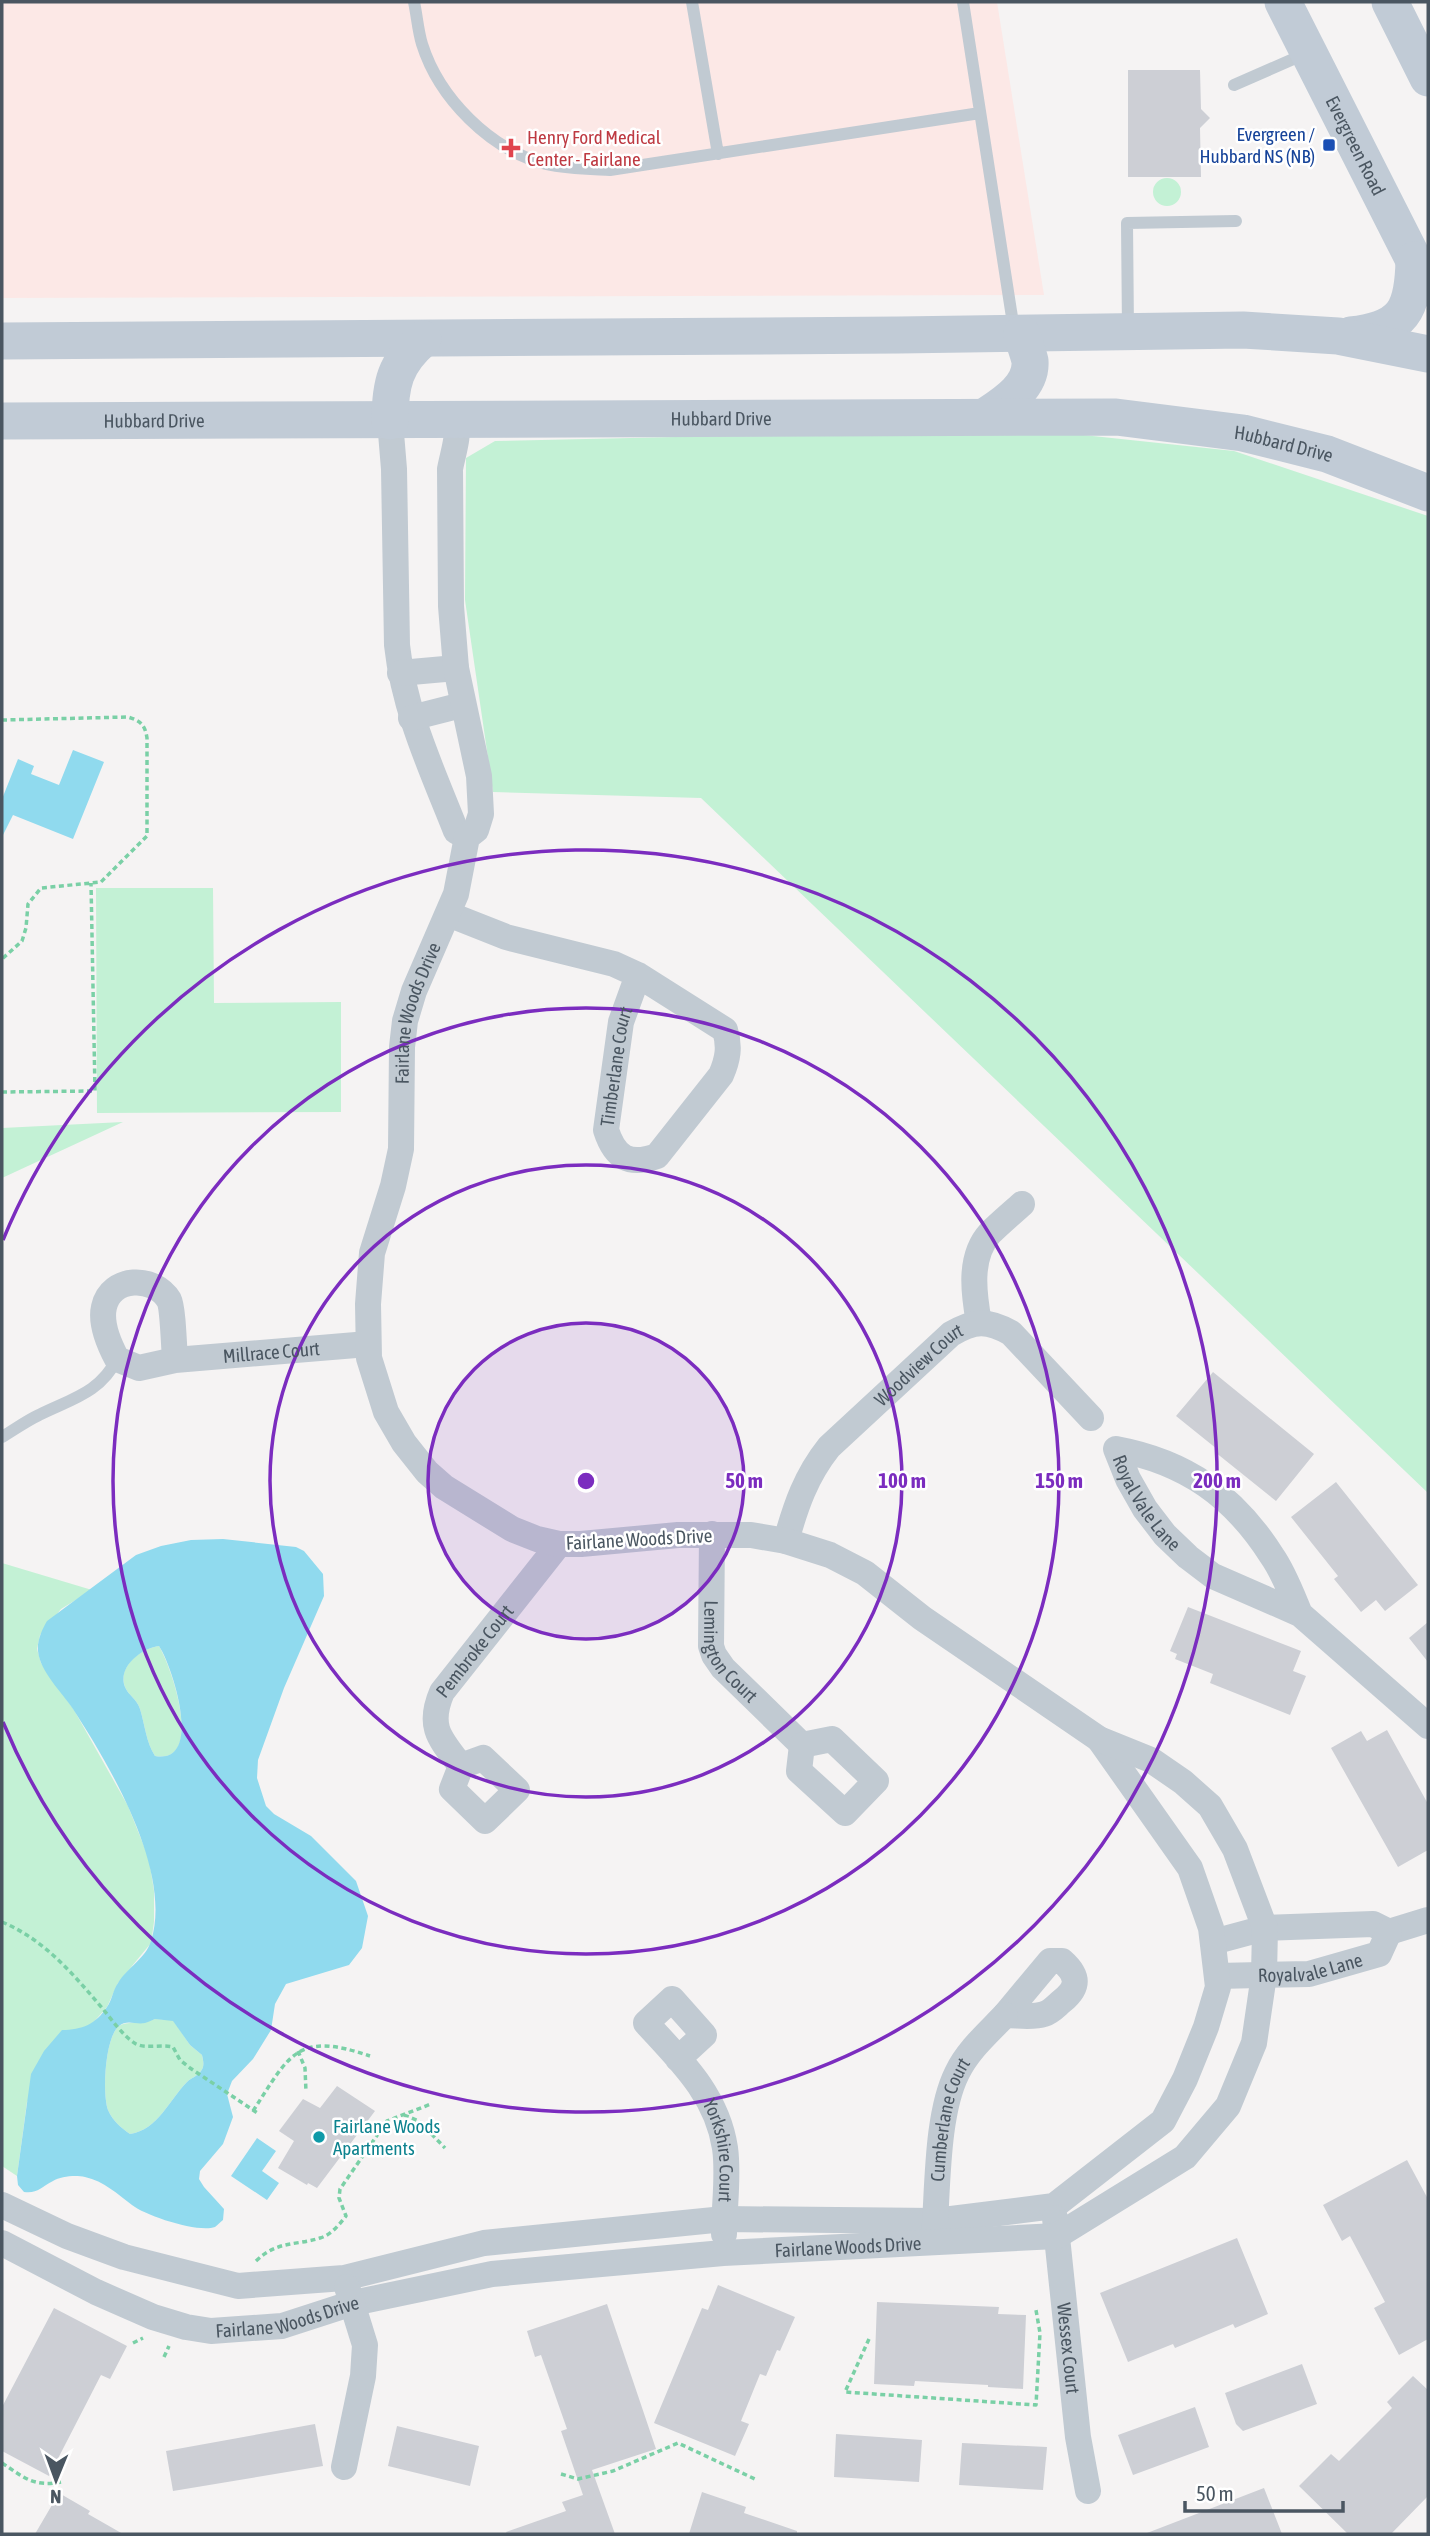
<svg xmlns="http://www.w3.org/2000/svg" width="1430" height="2536" viewBox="0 0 1430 2536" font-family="'Asap Condensed',sans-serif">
  <rect width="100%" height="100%" fill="#f5f3f3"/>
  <!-- medical -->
  <path fill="#fce8e6" d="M 2,2 L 997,2 L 1044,295 L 2,298 Z"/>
  <!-- green -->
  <path fill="#c3f1d5" d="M1153 192a14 14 0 1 1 28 0a14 14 0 1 1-28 0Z
    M 859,433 L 1074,434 L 1234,451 L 1428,516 L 1428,1493 L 701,798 L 493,792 L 465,600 L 466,458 L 495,441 Z
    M 96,888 L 213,888 L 214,1003 L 341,1002 L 341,1112 L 97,1113 Z
    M 123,1122 L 2,1178 L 2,1128 Z
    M 2,1563 L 92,1590 L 61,1609 L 40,1635 L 37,1649 L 41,1663 L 74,1710 L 128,1806 L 149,1859 L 154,1891 L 154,1922 L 151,1943 L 118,1983 L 107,2007 L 91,2025 L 77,2030 L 27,2102 L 17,2176 L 2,2166 Z
    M 159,1646 C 172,1668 205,1765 155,1756 C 146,1742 145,1725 140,1709 C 137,1699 128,1695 125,1687 C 117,1666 142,1648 159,1646 Z
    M 155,2019 L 173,2020 L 190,2045 L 202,2055 C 203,2061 205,2066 201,2071 C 198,2076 191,2078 187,2082 C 169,2100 158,2130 130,2134 C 120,2127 113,2121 108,2110 C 102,2093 105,2037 119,2026 C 125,2021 144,2024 155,2019 Z"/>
  <!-- water -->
  <path fill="#90daee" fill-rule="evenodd" d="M 73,750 L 104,762 L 73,839 L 13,815 L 2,837 L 2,799 L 18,759 L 34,766 L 31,774 L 59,785 Z
    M 223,1539 L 296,1547 L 304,1551 L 323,1574 L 324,1596 L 284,1688 L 258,1760 L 257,1778 L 266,1806 L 274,1814 L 311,1836 L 356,1881 L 368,1916 L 362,1948 L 349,1965 L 286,1984 L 275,2004 L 271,2030 L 253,2059 L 232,2081 L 227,2094 L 233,2117 L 223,2144 L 200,2171 L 199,2179 L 204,2187 L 224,2209 L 223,2220 C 220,2222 218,2225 215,2227 C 198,2233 146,2216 132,2205 C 117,2194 104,2181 85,2177 C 76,2175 61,2176 53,2181 C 41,2187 37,2194 24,2192 L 18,2185 L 17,2176 L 31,2074 L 44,2051 L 62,2030 C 82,2030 96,2024 107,2007 C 112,2000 113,1990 118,1983 C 127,1968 146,1958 151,1941 C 173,1872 110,1766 73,1709 C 62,1692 40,1672 38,1651 C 37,1640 42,1630 47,1621 L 136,1555 L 161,1546 L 191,1540 ZM 159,1646 C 173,1667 204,1765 155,1756 C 146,1742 145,1725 140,1709 C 137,1699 128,1695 125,1687 C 117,1667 142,1648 159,1646 ZM 155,2019 L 173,2021 L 190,2045 L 202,2055 C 203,2060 205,2066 201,2071 C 198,2076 191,2078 187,2082 C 169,2100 158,2130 130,2134 C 120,2127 113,2121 108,2110 C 102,2093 105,2037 119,2026 C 127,2019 136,2025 145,2023 C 149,2022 152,2020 155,2019 Z
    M 257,2138 L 276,2151 L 262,2171 L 279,2183 L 267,2200 L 231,2176 Z"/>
  <!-- building -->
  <path fill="#cdcfd5" d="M 1128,70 L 1200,70 L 1201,109 L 1210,118 L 1200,128 L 1201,177 L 1128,177 Z
    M 1213,1372 L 1314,1454 L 1276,1501 L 1215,1452 L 1217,1449 L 1176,1416 Z
    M 1336,1482 L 1418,1585 L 1385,1611 L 1376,1600 L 1361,1612 L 1334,1579 L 1338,1576 L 1291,1517 Z
    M 1188,1607 L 1301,1651 L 1293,1671 L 1306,1676 L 1290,1715 L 1210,1683 L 1213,1674 L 1175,1659 L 1177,1654 L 1170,1651 Z
    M 1428,1622 L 1428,1662 L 1409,1638 Z
    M 1387,1730 L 1428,1804 L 1428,1850 L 1398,1867 L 1331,1748 L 1361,1731 L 1367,1741 Z
    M 337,2086 L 375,2111 L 317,2188 L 308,2183 L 307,2185 L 278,2168 L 294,2141 L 279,2131 L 303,2099 L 320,2108 Z
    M 1407,2160 L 1428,2199 L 1428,2339 L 1399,2355 L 1374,2308 L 1385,2302 L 1350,2236 L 1342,2241 L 1323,2205 Z
    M 1237,2238 L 1268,2314 L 1235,2328 L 1233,2324 L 1175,2348 L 1173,2344 L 1128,2362 L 1100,2293 Z
    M 718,2285 L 795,2317 L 780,2351 L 777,2350 L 766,2376 L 760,2374 L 741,2421 L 749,2424 L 735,2456 L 654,2423 L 702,2308 L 708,2310 Z
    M 877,2302 L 999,2307 L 998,2314 L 1026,2315 L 1023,2389 L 988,2387 L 988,2385 L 915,2381 L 914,2386 L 874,2384 Z
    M 607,2304 L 656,2449 L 592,2470 L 615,2534 L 507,2534 L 506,2532 L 566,2511 L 562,2502 L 583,2495 L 561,2431 L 567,2429 L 541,2355 L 535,2357 L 527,2331 Z
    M 54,2308 L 127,2346 L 110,2379 L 101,2375 L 49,2476 L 2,2451 L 2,2407 Z
    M 1302,2364 L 1317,2404 L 1243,2431 L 1236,2424 L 1225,2393 Z
    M 1413,2376 L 1428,2390 L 1428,2496 L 1391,2534 L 1348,2534 L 1299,2486 L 1331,2454 L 1339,2461 L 1392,2408 L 1387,2402 Z
    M 1195,2407 L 1209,2447 L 1133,2475 L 1118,2435 Z
    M 315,2424 L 323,2466 L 173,2491 L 166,2451 Z
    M 397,2426 L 479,2446 L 470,2486 L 388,2466 Z
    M 836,2434 L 922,2440 L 919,2482 L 834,2477 Z
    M 962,2443 L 1047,2447 L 1043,2490 L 959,2485 Z
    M 1264,2488 L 1282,2534 L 1148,2534 L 1147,2533 Z
    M 702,2492 L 746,2507 L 744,2513 L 797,2531 L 797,2534 L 689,2534 Z
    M 59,2493 L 90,2511 L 88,2514 L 123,2534 L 35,2534 Z"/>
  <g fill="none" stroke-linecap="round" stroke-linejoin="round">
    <!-- path -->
    <path stroke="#7ad0a6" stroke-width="3.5" stroke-dasharray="5 3.5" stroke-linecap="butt" d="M 2,720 L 128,717 C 141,721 145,725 147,738 L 147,836 L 101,882 L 41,888 L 28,904 L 26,928 L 22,941 L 2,959
      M 2,1092 L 95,1091 L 91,883
      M 2,1922 C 45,1940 73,1974 103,2009 C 112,2020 123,2036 136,2044 C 147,2049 161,2044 173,2047 L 180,2060 L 190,2068 L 259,2114
      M 298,2051 L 305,2068 L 306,2092
      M 253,2111 C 290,2054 297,2031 370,2056
      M 404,2115 L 419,2121 L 445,2148
      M 256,2261 C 278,2240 295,2246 320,2238 C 331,2235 339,2225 346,2216 L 339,2198 L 340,2189 L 387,2121 L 431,2104
      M 869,2339 L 845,2392 L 1036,2405 L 1040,2333 L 1036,2310
      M 133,2343 L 143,2338
      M 164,2357 L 169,2346
      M 2,2463 C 25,2478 33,2487 61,2482
      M 561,2474 L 578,2479 L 613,2471 L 678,2443 L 757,2480"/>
    <!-- lane -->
    <path stroke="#c1cad2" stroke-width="12" d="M 414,2 C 417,16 418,31 422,44 C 439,98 490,150 546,164 C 567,169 588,169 610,170 L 980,113
      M 692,2 L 718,154
      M 963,2 L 1014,330
      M 1234,85 L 1307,53
      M 1128,330 L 1127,223 L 1236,221
      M 2,1437 C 14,1430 26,1421 39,1415 C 71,1399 100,1393 117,1359"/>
    <!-- street -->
    <g stroke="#c1cad2" stroke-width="26">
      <path d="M 390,421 L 394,469 L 397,645 C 404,711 432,770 456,831 L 467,837"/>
      <path d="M 400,673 L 456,668"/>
      <path d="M 411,718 L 462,705"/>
      <path id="s1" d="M 448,914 L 506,937 L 614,964 L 638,975 L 725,1030 C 730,1047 728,1059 721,1075 L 657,1156 C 629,1166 615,1158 606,1130 L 621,1022 L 638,975"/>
      <path d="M 979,1323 C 974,1295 968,1257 990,1233 C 1000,1223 1012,1213 1022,1204"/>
      <path id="s2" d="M 175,1360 C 174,1348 173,1308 169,1300 C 154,1275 111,1276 104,1307 C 100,1324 109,1344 117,1359 L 139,1368 L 175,1360 L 368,1344"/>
      <path id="s3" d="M 712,1534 L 711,1646 L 714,1655 L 723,1668 L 802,1745"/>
      <path id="s4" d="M 786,1541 C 796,1505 806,1476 829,1447 L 951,1334 C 975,1320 987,1320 1011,1333 L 1091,1418"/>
      <path id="s5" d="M 1300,1614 C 1292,1595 1284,1573 1272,1556 C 1234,1496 1186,1462 1116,1449 L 1128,1479 L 1145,1509 L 1165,1535 L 1188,1557 L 1213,1576 L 1300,1614 L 1428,1726"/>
      <path d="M 832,1739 L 876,1781 L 845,1813 L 799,1771 L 802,1745 Z"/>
      <path id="s6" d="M 461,1766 L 452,1789 L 485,1821 L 517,1790 L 483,1758 L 461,1766 C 440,1739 427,1727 442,1692 L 559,1544"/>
      <path d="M 1213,1942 L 1265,1928 L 1373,1924 L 1389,1932 L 1428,1920"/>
      <path d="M 1050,1961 L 1062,1961 C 1079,1976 1079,1987 1062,2001 C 1056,2006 1051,2012 1044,2014 C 1032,2018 1018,2015 1005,2015 Z"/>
      <path id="s7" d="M 1217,1976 L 1309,1974 L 1379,1954 L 1389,1932"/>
      <path id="s8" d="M 678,2059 L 704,2035 L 672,1999 L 646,2023 C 681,2061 717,2095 725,2148 C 729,2176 724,2206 724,2234"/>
      <path d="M 2,2205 L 67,2236 L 124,2257 L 238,2286 L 344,2278 L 484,2243 L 724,2219 L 935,2221 L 1054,2206 L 1163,2121 L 1185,2079 L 1206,2027 L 1218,1987 L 1211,1928 L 1190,1868 L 1099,1739"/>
      <path id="s9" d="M 1055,2218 L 1078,2437 L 1088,2491"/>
      <path id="s10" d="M 934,2237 C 938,2190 936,2115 957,2073 C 968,2050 988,2033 1005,2015"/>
      <path id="s11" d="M 2,2243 L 96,2292 L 153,2317 L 186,2327 L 211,2331 L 282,2326 L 353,2303 L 492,2274 L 723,2253 L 1057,2236 L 1185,2157 L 1228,2106 L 1254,2043 L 1264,1975 L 1265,1928 L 1235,1849 L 1210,1806 L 1183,1782 L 1151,1760 L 1099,1739 L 922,1618 L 865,1573 L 830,1555 L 786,1541 L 751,1535 L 678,1535 L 581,1544 L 559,1544 L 537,1539 L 512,1529 L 444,1487 L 427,1472 L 404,1443 L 386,1412 L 369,1358 L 368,1304 L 372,1253 L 393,1186 L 401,1149 L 402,1047 L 405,1021 L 414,991 L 456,894 L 467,837 L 476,830 L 481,814 L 479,776 L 456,668 L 451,606 L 450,469 C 454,449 458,440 457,420"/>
      <path d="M 344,2467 L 363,2376 L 365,2345 L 347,2287"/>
    </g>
    <!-- secondary -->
    <g stroke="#c1cbd6" stroke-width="37">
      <path id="s12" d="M 1283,2 L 1428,288"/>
      <path d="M 1390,2 L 1428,78"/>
      <path d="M 1351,335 C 1404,329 1413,310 1414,260"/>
      <path d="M 2,341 L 899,335 L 1243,330 L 1338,336 L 1428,354"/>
      <path d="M 986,416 C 1004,404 1032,387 1030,361 C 1028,352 1024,343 1022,334"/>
      <path id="s13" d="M 2,421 L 1116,417 L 1243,433 L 1327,454 L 1428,493"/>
      <path d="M 390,421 C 390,384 395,363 423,339"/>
    </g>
  </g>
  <!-- distance rings -->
  <circle cx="586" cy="1481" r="158" fill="#7b2cbf" fill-opacity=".12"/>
  <g fill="none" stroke="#7b2cbf" stroke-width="3.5">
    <circle cx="586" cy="1481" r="158"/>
    <circle cx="586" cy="1481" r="316"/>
    <circle cx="586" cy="1481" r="473"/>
    <path d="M3 1240A631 631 0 1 1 3 1722"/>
  </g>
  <!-- markers -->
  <rect fill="#1a4fb4" stroke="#fff" stroke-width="2.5" x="1322" y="138" width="14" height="14" rx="3.5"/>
  <path fill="#e0444e" stroke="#fff" stroke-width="2.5" d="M507.5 137.5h7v7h7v7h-7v7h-7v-7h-7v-7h7z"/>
  <circle fill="#0f9aa8" stroke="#fff" stroke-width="2.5" cx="319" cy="2137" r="7"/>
  <g text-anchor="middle" stroke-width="5" stroke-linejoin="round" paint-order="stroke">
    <!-- transit labels -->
    <g font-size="19" fill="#164399" stroke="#fff" text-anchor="end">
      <text x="1315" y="141">Evergreen /<tspan x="1315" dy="22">Hubbard NS (NB)</tspan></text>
    </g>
    <!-- health labels -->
    <g font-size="19" fill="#be3a42" stroke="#fff" text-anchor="start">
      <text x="527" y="144">Henry Ford Medical<tspan x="527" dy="22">Center - Fairlane</tspan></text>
    </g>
    <!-- street labels -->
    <g font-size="19" fill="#4a5661" stroke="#fff">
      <text dy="7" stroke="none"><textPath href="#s12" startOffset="161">Evergreen Road</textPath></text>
      <text dy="7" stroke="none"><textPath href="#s13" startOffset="719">Hubbard Drive</textPath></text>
      <text dy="7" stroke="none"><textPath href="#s13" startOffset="152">Hubbard Drive</textPath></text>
      <text dy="7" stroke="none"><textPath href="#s13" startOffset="1284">Hubbard Drive</textPath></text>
      <text dy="7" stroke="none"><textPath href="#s11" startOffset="2982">Fairlane Woods Drive</textPath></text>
      <text dy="7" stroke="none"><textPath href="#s1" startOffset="584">Timberlane Court</textPath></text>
      <text dy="7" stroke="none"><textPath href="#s2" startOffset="355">Millrace Court</textPath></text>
      <text dy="7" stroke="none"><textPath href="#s4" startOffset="226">Woodview Court</textPath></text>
      <text dy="7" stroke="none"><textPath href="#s5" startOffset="322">Royal Vale Lane</textPath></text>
      <text transform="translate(639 1539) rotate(-3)" y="7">Fairlane Woods Drive</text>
      <text dy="7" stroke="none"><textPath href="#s3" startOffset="124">Lemington Court</textPath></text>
      <text dy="7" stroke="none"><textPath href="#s6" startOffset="320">Pembroke Court</textPath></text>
      <text dy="7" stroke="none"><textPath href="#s7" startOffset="94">Royalvale Lane</textPath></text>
      <text dy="7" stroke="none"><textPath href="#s10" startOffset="119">Cumberlane Court</textPath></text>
      <text dy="7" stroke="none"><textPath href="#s8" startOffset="271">Yorkshire Court</textPath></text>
      <text dy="7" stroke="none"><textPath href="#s11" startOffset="873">Fairlane Woods Drive</textPath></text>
      <text dy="7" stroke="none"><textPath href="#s11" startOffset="306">Fairlane Woods Drive</textPath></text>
      <text dy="7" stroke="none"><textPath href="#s9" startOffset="131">Wessex Court</textPath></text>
    </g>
    <!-- culture labels -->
    <g font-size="19" fill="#0d838f" stroke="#fff" text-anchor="start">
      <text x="333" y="2133">Fairlane Woods<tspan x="333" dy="22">Apartments</tspan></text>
    </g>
  </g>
  <circle cx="586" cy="1481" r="10" fill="#7b2cbf" stroke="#fff" stroke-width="3.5"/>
  <g font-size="21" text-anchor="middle" font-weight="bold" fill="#7b2cbf" stroke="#fff" stroke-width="5" stroke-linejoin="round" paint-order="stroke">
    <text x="744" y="1488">50 m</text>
    <text x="902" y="1488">100 m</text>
    <text x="1059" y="1488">150 m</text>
    <text x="1217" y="1488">200 m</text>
  </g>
  <!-- border -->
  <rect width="1430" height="2536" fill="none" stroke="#4a5661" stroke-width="7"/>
  <!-- north arrow -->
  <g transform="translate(56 2480) rotate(181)" stroke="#ffffff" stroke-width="5" paint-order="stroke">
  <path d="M0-5L12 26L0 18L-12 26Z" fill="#4a5661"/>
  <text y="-10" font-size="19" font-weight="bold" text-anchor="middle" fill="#4a5661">N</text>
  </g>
  <!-- scale -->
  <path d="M1185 2501v10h158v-10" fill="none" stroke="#4a5661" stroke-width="3.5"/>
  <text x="1196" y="2501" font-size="21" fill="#4a5661" stroke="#ffffff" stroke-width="5" paint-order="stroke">50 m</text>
</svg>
